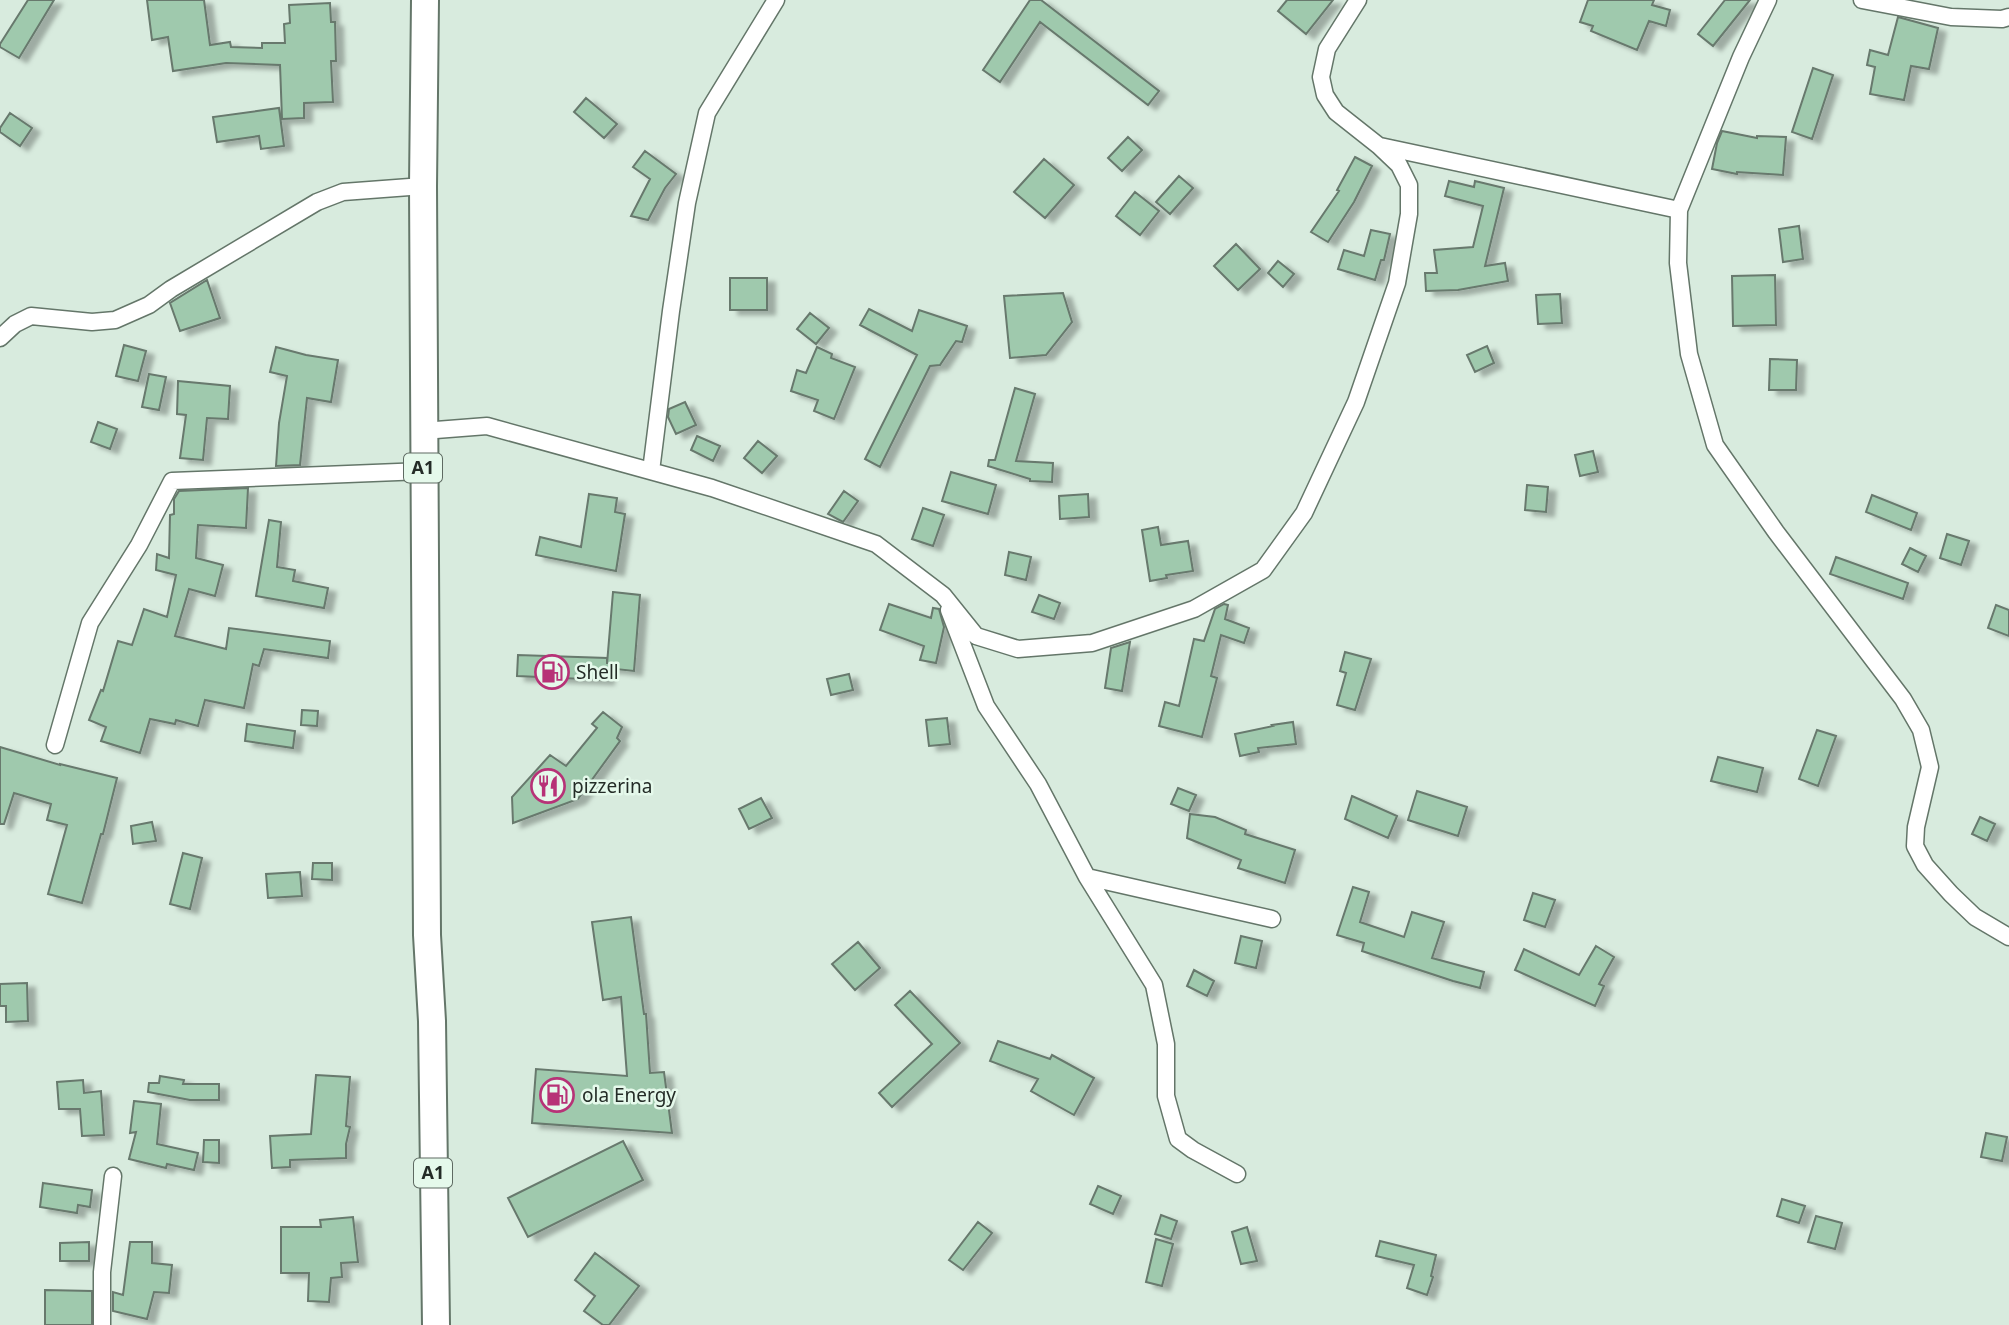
<svg xmlns="http://www.w3.org/2000/svg" width="2009" height="1325" viewBox="0 0 2009 1325" font-family="'Noto Sans',sans-serif">
  <defs>
    <filter id="shadow"><feDropShadow dx="8" dy="4.5" stdDeviation="2" flood-color="#0004"/></filter>
  </defs>
  <rect width="100%" height="100%" fill="#d8ebde"/>
  <!-- building -->
  <path fill="#9fc9ad" stroke="#67796d" stroke-width="2" filter="url(#shadow)" d="M 28,0 L 54,0 L 19,58 L 0,47 L 0,44 Z
    M 147,0 L 204,0 L 210,45 L 230,42 L 231,47 L 262,48 L 262,43 L 285,43 L 284,24 L 290,23 L 289,5 L 330,3 L 331,22 L 335,22 L 336,61 L 331,61 L 333,102 L 304,103 L 304,118 L 282,119 L 280,65 L 226,63 L 173,71 L 168,37 L 152,40 Z
    M 1030,0 L 1041,0 L 1159,91 L 1148,105 L 1040,22 L 1000,82 L 983,70 Z
    M 1287,0 L 1333,0 L 1306,34 L 1278,11 Z
    M 1588,0 L 1654,0 L 1652,5 L 1670,10 L 1666,26 L 1649,21 L 1637,50 L 1591,31 L 1593,26 L 1580,22 Z
    M 1725,0 L 1750,0 L 1713,46 L 1698,34 Z
    M 1898,17 L 1938,28 L 1929,69 L 1911,66 L 1904,100 L 1870,94 L 1875,67 L 1867,65 L 1870,50 L 1888,55 Z
    M 1813,68 L 1833,75 L 1812,139 L 1792,132 Z
    M 586,98 L 617,124 L 604,138 L 574,112 Z
    M 279,108 L 284,146 L 261,149 L 259,136 L 217,142 L 213,117 Z
    M 10,113 L 32,128 L 20,146 L 0,132 L 0,128 Z
    M 1722,131 L 1757,138 L 1757,136 L 1786,137 L 1783,175 L 1737,172 L 1737,174 L 1712,169 L 1717,143 Z
    M 1128,137 L 1142,150 L 1122,171 L 1108,158 Z
    M 645,151 L 676,174 L 665,188 L 648,220 L 631,216 L 650,179 L 633,167 Z
    M 1355,157 L 1372,166 L 1354,202 L 1328,242 L 1311,232 L 1339,191 L 1337,190 Z
    M 1044,159 L 1074,185 L 1045,218 L 1014,192 Z
    M 1179,176 L 1193,188 L 1170,214 L 1156,202 Z
    M 1449,181 L 1474,187 L 1475,181 L 1504,188 L 1485,266 L 1505,263 L 1508,281 L 1458,290 L 1426,291 L 1425,273 L 1437,273 L 1434,250 L 1473,247 L 1483,206 L 1445,196 Z
    M 1135,192 L 1159,211 L 1140,235 L 1116,216 Z
    M 1799,226 L 1803,259 L 1783,262 L 1779,229 Z
    M 1371,230 L 1390,234 L 1384,260 L 1381,260 L 1375,280 L 1338,269 L 1344,250 L 1364,256 Z
    M 1236,244 L 1260,269 L 1238,290 L 1214,266 Z
    M 1278,261 L 1294,274 L 1283,287 L 1268,273 Z
    M 1775,275 L 1776,325 L 1733,326 L 1732,276 Z
    M 730,278 L 767,278 L 767,310 L 730,310 Z
    M 207,280 L 220,318 L 180,331 L 170,303 Z
    M 1063,293 L 1072,322 L 1046,355 L 1010,358 L 1004,296 Z
    M 1560,294 L 1562,323 L 1538,324 L 1536,295 Z
    M 869,309 L 912,331 L 919,310 L 967,326 L 962,342 L 956,341 L 940,365 L 930,366 L 880,467 L 865,459 L 917,355 L 860,325 Z
    M 810,313 L 829,328 L 816,344 L 797,329 Z
    M 124,345 L 146,351 L 138,381 L 116,376 Z
    M 1487,346 L 1494,363 L 1475,372 L 1467,355 Z
    M 276,347 L 306,355 L 338,360 L 331,402 L 307,398 L 300,465 L 276,466 L 279,423 L 287,376 L 270,372 Z
    M 817,347 L 832,354 L 831,358 L 855,367 L 834,419 L 814,411 L 818,400 L 791,391 L 797,370 L 806,373 Z
    M 1770,359 L 1797,360 L 1796,390 L 1769,390 Z
    M 149,374 L 166,377 L 159,410 L 142,407 Z
    M 178,381 L 230,386 L 228,419 L 207,418 L 203,460 L 180,458 L 186,415 L 177,414 Z
    M 1015,388 L 1035,394 L 1016,461 L 1053,463 L 1052,482 L 1030,481 L 1030,479 L 988,466 L 989,460 L 995,460 Z
    M 685,402 L 696,425 L 676,434 L 668,417 L 669,409 Z
    M 98,422 L 117,429 L 110,449 L 91,442 Z
    M 697,436 L 720,446 L 713,461 L 691,450 Z
    M 758,441 L 777,456 L 762,473 L 744,458 Z
    M 1593,451 L 1598,472 L 1580,476 L 1575,455 Z
    M 951,472 L 996,485 L 988,514 L 942,501 Z
    M 1527,485 L 1548,487 L 1546,512 L 1525,510 Z
    M 248,488 L 246,528 L 198,525 L 196,558 L 223,565 L 215,596 L 189,589 L 175,636 L 226,649 L 229,628 L 330,641 L 328,658 L 264,649 L 259,666 L 253,664 L 244,708 L 205,700 L 198,726 L 176,720 L 175,724 L 150,719 L 140,753 L 101,741 L 106,727 L 89,720 L 101,690 L 103,691 L 118,641 L 132,645 L 144,609 L 167,617 L 176,575 L 156,570 L 157,554 L 169,558 L 170,515 L 174,514 L 174,499 L 179,491 Z
    M 844,491 L 858,501 L 843,522 L 828,514 Z
    M 589,494 L 617,498 L 615,512 L 625,514 L 616,571 L 536,555 L 540,537 L 581,547 Z
    M 1088,494 L 1089,517 L 1060,519 L 1059,496 Z
    M 1872,495 L 1917,513 L 1911,530 L 1866,512 Z
    M 923,508 L 944,515 L 933,546 L 912,539 Z
    M 269,520 L 281,522 L 277,567 L 295,570 L 293,581 L 328,588 L 324,608 L 256,596 Z
    M 1158,527 L 1161,545 L 1188,541 L 1193,571 L 1166,575 L 1167,578 L 1150,581 L 1142,530 Z
    M 1947,534 L 1969,541 L 1961,565 L 1940,558 Z
    M 1910,548 L 1926,556 L 1918,572 L 1902,564 Z
    M 1009,552 L 1031,557 L 1026,580 L 1005,575 Z
    M 1836,557 L 1908,583 L 1903,599 L 1830,574 Z
    M 613,592 L 640,595 L 634,671 L 607,668 L 606,680 L 517,676 L 518,655 L 607,658 L 607,664 Z
    M 1039,595 L 1060,603 L 1054,619 L 1032,612 Z
    M 889,604 L 931,618 L 933,608 L 939,609 L 944,627 L 936,663 L 920,660 L 924,646 L 880,630 Z
    M 1224,604 L 1228,605 L 1225,619 L 1249,628 L 1244,643 L 1221,635 L 1211,676 L 1217,678 L 1202,737 L 1159,726 L 1165,702 L 1179,706 L 1194,639 L 1204,641 L 1215,609 Z
    M 1996,605 L 2009,610 L 2009,636 L 1988,628 Z
    M 1130,642 L 1122,691 L 1105,688 L 1111,648 Z
    M 1345,652 L 1371,659 L 1355,710 L 1337,705 L 1346,673 L 1340,671 Z
    M 849,674 L 853,690 L 831,695 L 827,679 Z
    M 302,710 L 318,711 L 317,726 L 301,725 Z
    M 603,712 L 622,727 L 617,738 L 620,741 L 578,799 L 513,823 L 512,797 L 550,755 L 566,766 L 597,728 L 592,724 Z
    M 947,718 L 950,744 L 929,746 L 926,720 Z
    M 1293,722 L 1296,744 L 1258,748 L 1259,752 L 1240,756 L 1235,734 L 1273,726 L 1272,725 Z
    M 247,724 L 295,731 L 293,748 L 245,741 Z
    M 1817,730 L 1836,736 L 1818,786 L 1799,779 Z
    M 0,747 L 60,765 L 60,764 L 117,778 L 103,834 L 101,834 L 82,903 L 48,894 L 67,825 L 47,820 L 51,804 L 14,793 L 4,824 L 0,824 Z
    M 1718,757 L 1763,768 L 1757,792 L 1711,781 Z
    M 1178,788 L 1196,795 L 1189,811 L 1171,804 Z
    M 1417,791 L 1467,807 L 1458,836 L 1408,820 Z
    M 1352,796 L 1397,816 L 1388,838 L 1345,819 Z
    M 761,798 L 772,818 L 749,829 L 739,809 Z
    M 1190,814 L 1215,817 L 1246,830 L 1245,834 L 1295,850 L 1285,883 L 1238,868 L 1241,860 L 1187,838 Z
    M 1980,817 L 1995,824 L 1987,841 L 1972,834 Z
    M 152,822 L 156,841 L 133,844 L 131,826 Z
    M 183,853 L 202,858 L 190,909 L 170,904 Z
    M 313,863 L 332,863 L 332,880 L 312,879 Z
    M 300,872 L 302,896 L 268,898 L 266,874 Z
    M 1353,887 L 1369,892 L 1360,922 L 1404,937 L 1412,912 L 1444,922 L 1432,958 L 1484,972 L 1480,988 L 1453,981 L 1362,951 L 1364,943 L 1337,935 Z
    M 1533,893 L 1555,900 L 1545,927 L 1524,920 Z
    M 631,917 L 644,1014 L 646,1014 L 650,1073 L 664,1072 L 672,1133 L 532,1123 L 536,1069 L 627,1076 L 621,997 L 603,1000 L 592,922 Z
    M 1241,936 L 1262,941 L 1256,968 L 1235,963 Z
    M 858,942 L 880,968 L 855,990 L 832,964 Z
    M 1596,946 L 1614,957 L 1599,984 L 1604,986 L 1595,1006 L 1515,970 L 1524,949 L 1579,975 Z
    M 1194,970 L 1214,981 L 1207,996 L 1187,986 Z
    M 27,983 L 28,1021 L 6,1022 L 6,1006 L 0,1006 L 0,984 Z
    M 910,991 L 960,1043 L 892,1107 L 879,1093 L 932,1044 L 895,1005 Z
    M 998,1041 L 1050,1059 L 1052,1055 L 1094,1078 L 1074,1115 L 1031,1091 L 1038,1079 L 990,1061 Z
    M 316,1075 L 350,1077 L 346,1126 L 350,1127 L 346,1144 L 346,1158 L 290,1160 L 290,1167 L 272,1168 L 270,1136 L 311,1134 Z
    M 160,1076 L 184,1080 L 183,1084 L 219,1084 L 219,1100 L 190,1100 L 148,1092 L 149,1083 L 159,1083 Z
    M 83,1080 L 84,1093 L 101,1091 L 104,1135 L 82,1136 L 80,1109 L 59,1109 L 57,1082 Z
    M 134,1101 L 161,1104 L 157,1144 L 198,1153 L 194,1170 L 167,1164 L 166,1168 L 129,1159 L 136,1132 L 130,1133 Z
    M 1986,1133 L 2007,1137 L 2002,1161 L 1981,1157 Z
    M 204,1140 L 219,1140 L 219,1163 L 203,1162 Z
    M 623,1141 L 643,1180 L 528,1237 L 508,1198 Z
    M 43,1183 L 92,1190 L 90,1207 L 78,1205 L 77,1213 L 40,1207 Z
    M 1098,1186 L 1121,1196 L 1113,1214 L 1090,1204 Z
    M 1782,1199 L 1805,1206 L 1799,1223 L 1777,1216 Z
    M 1161,1215 L 1177,1221 L 1171,1239 L 1155,1234 Z
    M 1816,1216 L 1842,1223 L 1835,1249 L 1808,1242 Z
    M 353,1217 L 358,1262 L 341,1263 L 342,1277 L 331,1278 L 329,1302 L 308,1301 L 309,1273 L 281,1273 L 281,1227 L 321,1227 L 320,1220 Z
    M 978,1222 L 992,1233 L 963,1270 L 949,1260 Z
    M 1247,1227 L 1257,1261 L 1241,1264 L 1232,1232 Z
    M 1156,1239 L 1173,1244 L 1162,1286 L 1146,1282 Z
    M 1380,1241 L 1436,1255 L 1431,1276 L 1433,1277 L 1427,1295 L 1407,1288 L 1414,1265 L 1376,1256 Z
    M 89,1242 L 89,1261 L 60,1261 L 60,1243 Z
    M 130,1242 L 152,1242 L 152,1263 L 172,1265 L 169,1293 L 154,1292 L 147,1319 L 113,1311 L 113,1292 L 123,1295 Z
    M 595,1253 L 639,1286 L 609,1325 L 603,1325 L 584,1311 L 595,1296 L 575,1280 Z
    M 45,1290 L 92,1291 L 92,1325 L 45,1325 Z"/>
  <g fill="none" stroke-linecap="round" stroke-linejoin="round">
    <!-- minor casing -->
    <g stroke="#647669" stroke-width="19">
      <path id="minor" d="M 1768,0 L 1741,57 L 1679,210 L 1678,263 L 1689,354 L 1715,445 L 1776,532 L 1903,699 L 1921,730 L 1930,767 L 1916,827 L 1915,846 L 1925,865 L 1951,894 L 1975,917 L 2009,937
        M 1862,0 L 1951,17 L 2002,19 L 2009,17
        M 1380,146 L 1679,210
        M 0,338 L 15,324 L 31,316 L 92,322 L 115,320 L 149,305 L 171,289 L 317,202 L 343,192 L 423,186
        M 423,431 L 487,426 L 712,488 L 876,544 L 943,595 L 976,636 L 1018,649 L 1092,643 L 1194,609 L 1263,570 L 1304,513 L 1356,402 L 1397,283 L 1409,214 L 1409,185 L 1399,165 L 1379,146 L 1336,112 L 1325,95 L 1321,77 L 1327,49 L 1358,0
        M 651,471 L 671,311 L 687,203 L 707,113 L 776,0
        M 949,610 L 986,706 L 1038,784 L 1087,877 L 1154,985 L 1166,1044 L 1166,1096 L 1178,1139 L 1193,1150 L 1237,1174
        M 55,745 L 90,623 L 139,545 L 172,481 L 423,471
        M 1087,877 L 1272,919
        M 102,1325 L 102,1272 L 113,1176"/>
    </g>
    <!-- trunk casing -->
    <g stroke="#647669" stroke-width="30">
      <path id="trunk" d="M 425,0 L 423,186 L 427,935 L 432,1021 L 436,1325"/>
    </g>
    <!-- minor -->
    <use href="#minor" stroke="#fff" stroke-width="16"/>
    <!-- trunk -->
    <use href="#trunk" stroke="#fff" stroke-width="26"/>
  </g>
  <!-- icons -->
  <defs>
    <g id="fuel-ring" transform="scale(1.75)"><circle r="9.5" fill="#e5f9eb" stroke="#b73277" stroke-width="1.5"/><path d="M-5.5-6h7V0h2V4h1.3V-2.5L3-4.5l.8-.8L6-3V5H2.5V1h-1V6h-7ZM-4.2-4.7v3.2H.2V-4.7Z" fill="#b73277"/></g>
    <g id="restaurant-ring" transform="scale(1.75)"><circle r="9.5" fill="#e5f9eb" stroke="#b73277" stroke-width="1.5"/><path d="M-5-6h1v4h1v-4h1v4h1v-4h1v5L-1.5 .5V6h-2V.5L-5-1ZM5-6V6H3V1.5H1.5Q1.5-4 5-6Z" fill="#b73277"/></g>
  </defs>
  <g fill-rule="evenodd">
    <use href="#fuel-ring" x="552" y="672"/>
    <use href="#restaurant-ring" x="548" y="786"/>
    <use href="#fuel-ring" x="557" y="1095"/>
  </g>
  <g text-anchor="middle" stroke-width="5" stroke-linejoin="round" paint-order="stroke">
    <!-- shield labels -->
    <g fill="#e5f9eb" stroke="#5e6a62" stroke-width="2">
      <rect x="404" y="453.5" width="38" height="29" rx="5"/>
      <rect x="414" y="1158.5" width="38" height="29" rx="5"/>
    </g>
    <g font-size="18" font-weight="bold" fill="#242c27">
      <text x="423" y="474">A1</text>
      <text x="433" y="1179">A1</text>
    </g>
    <!-- poi labels -->
    <g font-size="19" fill="#242c27" stroke="#e5f9eb" text-anchor="start">
      <text x="576" y="679">Shell</text>
      <text x="572" y="793">pizzerina</text>
      <text x="582" y="1102">ola Energy</text>
    </g>
  </g>
</svg>
